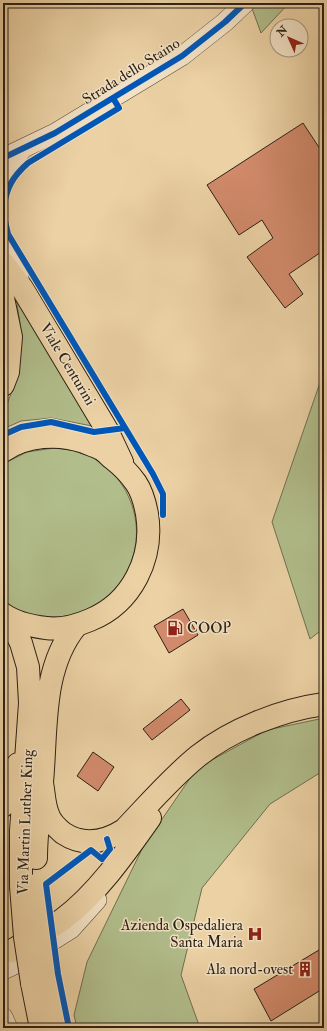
<svg xmlns="http://www.w3.org/2000/svg" width="327" height="1031" viewBox="0 0 327 1031" font-family="'IM FELL Double Pica',serif">
  <rect width="100%" height="100%" fill="#ebd1a4"/>
  <filter id="stains"><feTurbulence type="fractalNoise" baseFrequency=".005" numOctaves="4"/><feColorMatrix values="0 0 0 0 .2 0 0 0 0 .09 0 0 0 0 .02 0 0 0 .5 -.17"/></filter>
  <radialGradient id="worn" r=".72"><stop offset=".6" stop-color="#630" stop-opacity="0"/><stop offset="1" stop-color="#630" stop-opacity=".3"/></radialGradient>
  <!-- green -->
  <path fill="#b1bd8b" stroke="#6f6f50" d="M 250,3 L 289,3 L 261,33 Z
    M 16,297 L 92,426 L 51,418 L 21,421 L 3,429 L 3,415 L 18,375 L 22,337 Z
    M 324,371 L 324,628 L 310,639 L 272,522 Z
    M 54,448 C 63,449 73,450 81,453 C 89,455 99,461 105,466 C 116,474 125,488 130,500 C 153,556 112,618 51,617 C 34,616 16,612 3,601 L 3,464 L 27,452 Z
    M 324,718 L 324,773 L 318,774 L 270,804 L 202,888 L 181,975 L 200,1028 L 77,1028 L 74,1015 L 87,962 L 143,847 L 197,768 L 267,730 Z"/>
  <!-- building -->
  <path fill="#d18a6b" stroke="#2d2115" d="M 303,123 L 324,155 L 324,250 L 289,274 L 303,294 L 285,308 L 247,257 L 273,238 L 262,220 L 239,235 L 207,185 Z
    M 183,609 L 198,635 L 169,653 L 154,626 Z
    M 181,699 L 190,710 L 152,740 L 143,729 Z
    M 93,752 L 114,767 L 98,791 L 77,776 Z
    M 324,947 L 324,988 L 271,1021 L 254,989 Z"/>
  <g fill="none" stroke-linecap="round" stroke-linejoin="round">
    <!-- minor casing -->
    <g stroke="#5c4d39" stroke-width="20">
      <path id="minor" d="M 3,158 L 55,133 L 182,56 L 225,22 L 245,3
        M 3,175 L 7,168 L 21,151
        M 3,243 L 14,263 L 19,277
        M 3,970 L 12,966 L 71,929 L 97,900
        M 3,1017 L 8,1028"/>
    </g>
    <!-- major casing -->
    <g stroke="#2d2115" stroke-width="24">
      <path id="major" d="M 3,263 L 22,288 L 107,430 L 122,462
        M 3,298 L 11,337 L 8,372 L 3,385
        M 3,451 C 26,435 59,433 84,442 C 90,445 96,446 101,449 C 105,451 109,456 113,459 C 122,466 129,473 136,483 C 142,492 145,503 147,514 C 154,558 132,603 90,620 C 76,626 61,630 46,628 C 31,626 15,623 3,614
        M 9,618 L 21,643 L 28,667 L 30,703 L 21,831 L 21,886
        M 42,783 C 44,793 44,805 48,814 C 50,821 57,828 63,833 C 84,847 105,842 124,830 C 148,805 171,778 198,756 C 232,729 281,710 324,704
        M 3,806 L 18,764
        M 36,858 C 36,832 40,808 42,782 C 47,730 41,669 76,626
        M 3,952 L 11,951 C 28,941 47,931 63,919 C 97,894 126,852 150,818
        M 48,980 L 57,1028
        M 32,983 L 41,1028"/>
    </g>
    <!-- minor -->
    <use href="#minor" stroke="#f2e1c4" stroke-width="19"/>
    <!-- major -->
    <use href="#major" stroke="#ebd1a4" stroke-width="22"/>
    <!-- major-bridge casing -->
    <g stroke="#2d2115" stroke-width="24" stroke-linecap="butt">
      <path id="major-bridge" d="M 36,885 L 41,934 L 48,980
        M 21,886 L 25,937 L 32,983"/>
    </g>
    <!-- major-bridge -->
    <use href="#major-bridge" stroke="#ebd1a4" stroke-width="22"/>
    <!-- cycleway casing -->
    <g stroke="#f2e1c4" stroke-width="8">
      <path id="cycleway" d="M 3,158 L 55,133 L 182,56 L 225,22 L 245,3
        M 3,209 C 7,188 11,178 28,163 L 119,108 L 113,98
        M 3,212 L 8,234 L 153,474 L 163,494 L 163,515
        M 3,435 L 21,427 L 51,422 L 94,432 L 125,428
        M 69,1028 L 58,974 L 46,884 L 91,850 L 102,859 L 110,849 L 107,839"/>
    </g>
    <!-- cycleway -->
    <use href="#cycleway" stroke="#0057b8" stroke-width="6"/>
  </g>
  <!-- icons -->
  <defs>
    <g id="fuel-bare" transform="scale(1.2)"><path d="M-5.5-6h7V0h2V4h1.3V-2.5L3-4.5l.8-.8L6-3V5H2.5V1h-1V6h-7ZM-4.2-4.7v3.2H.2V-4.7Z" fill="#8f2418" stroke="#f2e1c4" stroke-width="2.5" paint-order="stroke"/></g>
    <g id="hospital-bare" transform="scale(1.2)"><path d="M-5-5h3v3.5h4V-5h3V5h-3V1.5h-4V5h-3Z" fill="#8f2418" stroke="#f2e1c4" stroke-width="2.5" paint-order="stroke"/></g>
    <g id="building-bare" transform="scale(1.2)"><path d="M-4-6H4V6H1V3H-1V6H-4ZM-2.5-4.3h1.7v1.8h-1.7ZM.8-4.3h1.7v1.8H.8ZM-2.5-1h1.7V.8h-1.7ZM.8-1h1.7V.8H.8Z" fill="#8f2418" stroke="#f2e1c4" stroke-width="2.5" paint-order="stroke"/></g>
  </defs>
  <g fill-rule="evenodd">
    <use href="#fuel-bare" x="175" y="628"/>
    <use href="#hospital-bare" x="255" y="934"/>
    <use href="#building-bare" x="305" y="969"/>
  </g>
  <g text-anchor="middle" stroke-width="3" stroke-linejoin="round" paint-order="stroke">
    <!-- street labels -->
    <g font-size="15" fill="#2d2115" stroke="#f2e1c4">
      <text transform="translate(131 71) rotate(-32)" y="5">Strada dello Staino</text>
      <text transform="translate(68 364) rotate(59)" y="5">Viale Centurini</text>
      <text transform="translate(25 822) rotate(-88)" y="5">Via Martin Luther King</text>
    </g>
    <!-- poi labels -->
    <g font-size="15" fill="#2d2115" stroke="#f2e1c4" text-anchor="end">
      <text x="187" y="633" text-anchor="start">COOP</text>
      <text x="243" y="930">Azienda Ospedaliera<tspan x="243" dy="17">Santa Maria</tspan></text>
      <text x="293" y="974">Ala nord-ovest</text>
    </g>
  </g>
  <!-- margin -->
  <rect width="327" height="1031" fill="none" stroke="#ebd1a4" stroke-width="16"/>
  <rect x="4" y="4" width="319" height="1023" fill="none" stroke="#2d2115" stroke-width="2"/>
  <rect x="8" y="8" width="311" height="1015" fill="none" stroke="#2d2115"/>
  <!-- north arrow -->
  <g transform="translate(289 38) rotate(315)"><circle r="19" fill="#f2e1c4" stroke="#a3947e"/>
  <path d="M0-3L7 15L0 10L-7 15Z" fill="#8f2418"/>
  <text y="-6" font-size="11" font-weight="bold" text-anchor="middle" fill="#2d2115">N</text>
  </g>
  <rect width="100%" height="100%" filter="url(#stains)"/>
  <rect width="100%" height="100%" fill="url(#worn)"/>
</svg>
